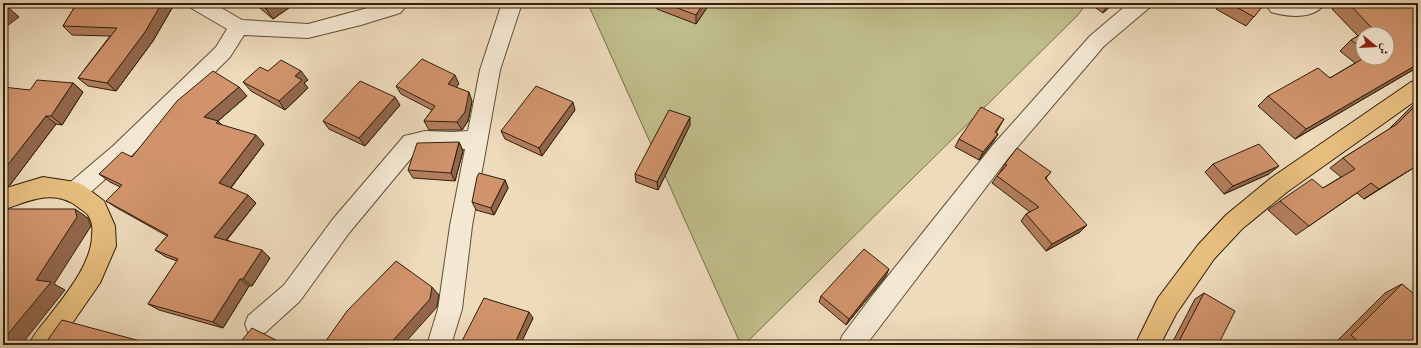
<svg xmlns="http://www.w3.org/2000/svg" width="1421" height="348" viewBox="0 0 1421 348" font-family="'Libre Bodoni',Amiri,serif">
  <rect width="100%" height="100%" fill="#eedbbc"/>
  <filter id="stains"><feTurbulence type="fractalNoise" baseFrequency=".005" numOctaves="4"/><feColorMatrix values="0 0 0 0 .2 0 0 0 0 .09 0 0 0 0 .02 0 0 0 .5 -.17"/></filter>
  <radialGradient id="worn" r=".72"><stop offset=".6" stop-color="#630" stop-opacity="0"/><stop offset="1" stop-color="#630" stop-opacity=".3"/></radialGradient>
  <!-- green -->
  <path fill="#c0be8b" stroke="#786e4a" d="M 1087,3 L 1077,16 L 744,345 L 741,345 L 588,4 Z"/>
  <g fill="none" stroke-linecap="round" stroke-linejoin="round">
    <!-- minor casing -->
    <g stroke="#604e36" stroke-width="2">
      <path id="minor" d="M 188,3 L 213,3 L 242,20 L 308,24 L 386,3 L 409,3 L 400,13 L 361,25 L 308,38 L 244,35 L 230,57 L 129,158 L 83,199 L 75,202 L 67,199 L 64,192 L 67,185 L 113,146 L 216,47 L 227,29 L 191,8 Z
        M 502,3 L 522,3 L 500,70 L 472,226 L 462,309 L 451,345 L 427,345 L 438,309 L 450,226 L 465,149 L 418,150 L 349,233 L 300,301 L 266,332 L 257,336 L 248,332 L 245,324 L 248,316 L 284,285 L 333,219 L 404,136 L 425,131 L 453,132 L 468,131 L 480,70 Z
        M 1129,3 L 1152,3 L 1149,8 L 1104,46 L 1009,157 L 866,345 L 839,345 L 842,336 L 872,296 L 993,145 L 1090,36 Z
        M 1265,3 L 1325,3 C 1315,20 1287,17 1271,12 Z"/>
    </g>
    <!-- major casing -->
    <g stroke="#301f0a" stroke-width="2">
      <path id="major" d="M 1418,80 L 1418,99 L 1287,192 L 1242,229 L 1214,259 L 1176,314 L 1160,345 L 1135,345 L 1158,298 L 1198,245 L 1226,215 L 1271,178 L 1411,82 Z
        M 43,177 L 75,182 L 83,185 L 104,201 L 115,226 L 116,246 L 100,283 L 57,345 L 29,345 C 34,333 42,325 50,315 C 66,294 92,263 92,235 C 93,228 92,221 88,215 C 86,212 81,210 78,207 C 54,188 28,201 3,210 L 3,189 Z"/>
    </g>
    <!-- minor -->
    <use href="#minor" fill="#f4e8d3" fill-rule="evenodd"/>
    <!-- major -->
    <use href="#major" fill="#e7be7e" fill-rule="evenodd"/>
  </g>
  <!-- wall -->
  <path fill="#b37e5d" stroke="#301f0a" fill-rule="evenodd" d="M 77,3 L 175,3 L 153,41 L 116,91 L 88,86 L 78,78 L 110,36 L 72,35 L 63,26 Z
    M 254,3 L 296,3 L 273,19 Z
    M 657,3 L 710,3 L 696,24 L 657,9 Z
    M 1089,3 L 1114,3 L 1103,13 Z
    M 1221,3 L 1265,3 L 1246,26 L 1216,9 Z
    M 1338,3 L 1381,3 L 1385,7 L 1418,67 L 1295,139 L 1258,106 L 1268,96 L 1330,78 L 1355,63 L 1340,51 L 1351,40 L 1358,36 L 1332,9 ZM 1363,34 L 1387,58 L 1363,58 Z
    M 268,71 L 308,80 L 304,83 L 308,88 L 285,110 L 251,91 L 243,82 Z
    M 73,83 L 83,92 L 62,125 L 56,124 L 10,185 L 30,90 Z
    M 459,84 L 456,87 L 472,101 L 468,121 L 462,130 L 429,130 L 424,121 L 432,110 L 401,94 L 396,86 Z
    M 247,96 L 218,121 L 221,125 L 264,144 L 231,188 L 256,203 L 227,240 L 270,258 L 252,286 L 249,286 L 223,328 L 159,310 L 148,304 L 177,261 L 166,257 L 155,250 L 167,236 L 117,208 L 106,201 L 120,187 L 110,182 L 99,174 Z
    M 1418,100 L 1418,165 L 1364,199 L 1357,193 L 1296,235 L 1268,210 L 1280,201 L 1323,188 L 1341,177 L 1330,168 L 1343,158 L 1388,130 Z
    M 400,105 L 365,146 L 329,129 L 323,121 Z
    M 575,110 L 542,156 L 505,139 L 501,131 Z
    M 1004,119 L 996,133 L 998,134 L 993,142 L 979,160 L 955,147 L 959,139 Z
    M 690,125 L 658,190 L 636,182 L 635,174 Z
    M 459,142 L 463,151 L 455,181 L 413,178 L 408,170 Z
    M 1005,164 L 1051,172 L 1046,178 L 1080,232 L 1046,251 L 1021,221 L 1026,214 L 1030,212 L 992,183 L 997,176 L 1000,172 Z
    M 1213,164 L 1269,174 L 1224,194 L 1205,172 Z
    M 505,180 L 508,188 L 494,215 L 476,210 L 472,202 Z
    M 886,276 L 846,325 L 819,302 L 821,296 Z
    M 1402,284 L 1418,345 L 1337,345 L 1335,343 L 1385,293 Z
    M 1204,293 L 1218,345 L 1171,345 L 1195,299 Z
    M 533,318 L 520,345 L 466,345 L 462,341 Z"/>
  <!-- shaded-wall -->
  <path fill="#92674c" stroke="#301f0a" d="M 162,3 L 175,3 L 153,41 L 116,91 L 107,83 Z
    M 276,3 L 296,3 L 273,19 L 266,9 Z
    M 704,3 L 710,3 L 696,24 L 696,15 Z
    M 1108,3 L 1114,3 L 1103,13 Z
    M 9,8 L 19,17 L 3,29 L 3,12 Z
    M 3,32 L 7,36 L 3,39 Z
    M 1418,64 L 1418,67 L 1295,139 L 1306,129 Z
    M 301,71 L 308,80 L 304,83 L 308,88 L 285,110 L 279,101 L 295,76 Z
    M 455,75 L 459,84 L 452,92 L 448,84 Z
    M 73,83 L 83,92 L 62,125 L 51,116 Z
    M 239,87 L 247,96 L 218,121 L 226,129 L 204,117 Z
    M 469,92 L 472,101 L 468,121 L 462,130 L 457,122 Z
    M 395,97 L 400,105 L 365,146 L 359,138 Z
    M 573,102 L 575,110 L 542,156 L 539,148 Z
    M 46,116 L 56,124 L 10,185 L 3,188 L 3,171 Z
    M 690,117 L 690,125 L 658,190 L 657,182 Z
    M 998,134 L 993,142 L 979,160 L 983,152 Z
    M 256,135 L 264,144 L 228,191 L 219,183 Z
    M 459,142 L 463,151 L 455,181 L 451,173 Z
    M 1418,165 L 1364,199 L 1379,189 Z
    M 1279,166 L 1269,174 L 1224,194 L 1233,186 Z
    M 505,180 L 508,188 L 494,215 L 491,208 Z
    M 248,195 L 256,203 L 223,244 L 214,237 Z
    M 75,209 L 88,218 L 91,226 L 54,284 L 65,290 L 21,345 L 3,345 L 3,340 Z
    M 1087,225 L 1080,232 L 1046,251 L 1052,244 Z
    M 262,250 L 270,258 L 252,286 L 243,279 Z
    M 889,269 L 886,276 L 846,325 L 849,319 Z
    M 240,279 L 249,286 L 223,328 L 213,322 Z
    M 432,287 L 439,295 L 437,307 L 403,345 L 389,345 Z
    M 529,312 L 533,318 L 520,345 L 514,345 Z"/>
  <!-- building -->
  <path fill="#d0936c" stroke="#301f0a" d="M 77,3 L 162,3 L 145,32 L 107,83 L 78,78 L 117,28 L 63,26 Z
    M 259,3 L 276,3 L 266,9 Z
    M 664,3 L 704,3 L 696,15 Z
    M 1229,3 L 1265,3 L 1254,17 Z
    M 1348,3 L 1381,3 L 1385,7 L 1391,3 L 1418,3 L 1418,64 L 1306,129 L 1268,96 L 1318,68 L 1330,78 L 1364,58 L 1387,58 L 1387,34 L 1363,34 L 1363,49 L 1351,40 L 1372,28 Z
    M 3,4 L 9,8 L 3,12 Z
    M 422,59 L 455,75 L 448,84 L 469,92 L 465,112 L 457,122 L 424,121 L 435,106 L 396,86 Z
    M 281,60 L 301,71 L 295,76 L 302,80 L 279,101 L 243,82 L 260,67 L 268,71 Z
    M 213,71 L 239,87 L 204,117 L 218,121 L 216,123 L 256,135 L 219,183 L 248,195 L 214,237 L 262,250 L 243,279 L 240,279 L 213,322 L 148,304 L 178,259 L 155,250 L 168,235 L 106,201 L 122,185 L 99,174 L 122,152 L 132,157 L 177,101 Z
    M 37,80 L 73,83 L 51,116 L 46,116 L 3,171 L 3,87 L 30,90 Z
    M 360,81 L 395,97 L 359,138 L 323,121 Z
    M 536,86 L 573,102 L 539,148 L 501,131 Z
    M 1418,103 L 1418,165 L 1379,189 L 1371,183 L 1309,226 L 1280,201 L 1312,179 L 1323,188 L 1355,169 L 1343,158 L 1397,124 Z
    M 981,107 L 1004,119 L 995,132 L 998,134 L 983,152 L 959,139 Z
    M 669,110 L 690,117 L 657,182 L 635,174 Z
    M 459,142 L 451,173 L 408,170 L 417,143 Z
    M 1259,144 L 1279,166 L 1233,186 L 1213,164 Z
    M 1017,148 L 1051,172 L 1045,178 L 1087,225 L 1052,244 L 1026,214 L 1039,207 L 997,176 L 1007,165 L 1005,164 Z
    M 479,173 L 505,180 L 491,208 L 472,202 L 477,177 Z
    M 3,209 L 75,209 L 77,217 L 36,280 L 51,282 L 3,340 Z
    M 864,249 L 889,269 L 849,319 L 821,296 Z
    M 396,261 L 432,287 L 430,299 L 389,345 L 323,345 L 347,311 Z
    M 1402,284 L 1418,297 L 1418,345 L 1362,345 L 1351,335 Z
    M 1204,293 L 1235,311 L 1218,345 L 1177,345 Z
    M 484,298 L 529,312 L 514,345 L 475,345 L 462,341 Z
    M 62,320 L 155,345 L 44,345 Z
    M 252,328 L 286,345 L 238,345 Z"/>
  <!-- margin -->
  <rect width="1421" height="348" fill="none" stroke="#eedbbc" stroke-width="16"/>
  <rect x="4" y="4" width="1413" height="340" fill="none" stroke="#301f0a" stroke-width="2"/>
  <rect x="8" y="8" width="1405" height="332" fill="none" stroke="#301f0a"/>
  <!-- north arrow -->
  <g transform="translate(1375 46) rotate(108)"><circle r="19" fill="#f4e8d3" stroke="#a69883"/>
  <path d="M0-3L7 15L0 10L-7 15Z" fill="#8f2418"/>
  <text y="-6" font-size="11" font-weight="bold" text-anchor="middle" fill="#301f0a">ش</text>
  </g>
  <rect width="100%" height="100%" filter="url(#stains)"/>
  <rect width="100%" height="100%" fill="url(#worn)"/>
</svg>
